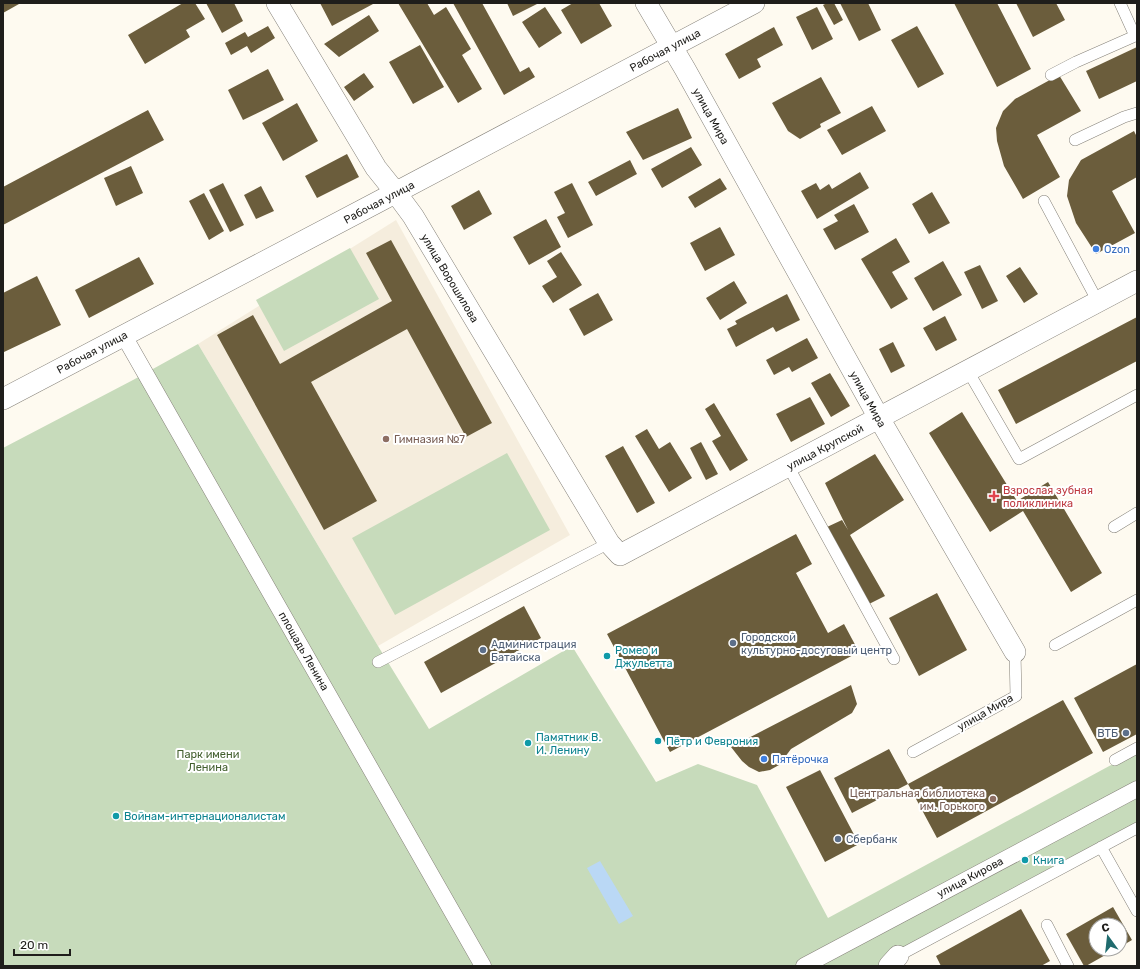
<svg xmlns="http://www.w3.org/2000/svg" width="1140" height="969" viewBox="0 0 1140 969" font-family="Rubik,sans-serif">
  <rect width="100%" height="100%" fill="#fefaf0"/>
  <!-- built -->
  <path fill="#f5eddd" d="M 396,220 L 570,535 L 378,646 L 198,344 Z"/>
  <!-- green -->
  <path fill="#c7dbbb" d="M 350,248 L 379,299 L 284,351 L 256,300 Z
    M 198,344 L 378,646 L 429,729 L 572,646 L 656,782 L 698,764 L 757,785 L 828,918 L 1137,751 L 1137,825 L 879,966 L 3,966 L 3,448 L 133,380 Z
    M 507,453 L 550,530 L 395,615 L 352,538 Z"/>
  <!-- water -->
  <path fill="#bad8f5" d="M 600,861 L 633,916 L 619,924 L 587,868 Z"/>
  <!-- building -->
  <path fill="#6b5d3c" d="M 3,3 L 18,3 L 19,4 L 3,13 Z
    M 183,3 L 195,3 L 205,19 L 186,30 L 190,37 L 145,64 L 128,35 Z
    M 206,3 L 234,3 L 243,21 L 222,33 Z
    M 320,3 L 373,3 L 373,4 L 332,26 Z
    M 398,3 L 427,3 L 434,15 L 446,7 L 471,49 L 462,55 L 482,89 L 458,103 Z
    M 453,3 L 482,3 L 520,72 L 529,67 L 535,77 L 504,95 Z
    M 507,3 L 539,3 L 513,16 Z
    M 573,3 L 599,3 L 612,26 L 581,44 L 561,10 Z
    M 827,3 L 834,3 L 843,20 L 834,25 L 823,5 Z
    M 840,3 L 868,3 L 881,30 L 859,41 Z
    M 954,3 L 997,3 L 1031,69 L 997,87 Z
    M 1016,3 L 1056,3 L 1065,20 L 1033,37 Z
    M 545,7 L 562,33 L 539,48 L 522,22 Z
    M 817,7 L 833,39 L 812,50 L 796,17 Z
    M 369,15 L 379,31 L 339,57 L 324,44 Z
    M 268,26 L 275,38 L 251,53 L 247,46 L 231,55 L 225,43 L 245,32 L 248,37 Z
    M 917,26 L 944,74 L 918,88 L 891,40 Z
    M 774,27 L 783,45 L 757,59 L 761,67 L 739,79 L 725,54 Z
    M 420,45 L 444,87 L 413,104 L 389,62 Z
    M 1137,47 L 1137,81 L 1099,99 L 1086,71 Z
    M 268,69 L 284,100 L 243,120 L 228,90 Z
    M 364,73 L 374,87 L 354,101 L 344,87 Z
    M 1059,75 L 1081,111 L 1037,135 L 1060,177 L 1023,199 L 1004,166 L 997,141 L 996,128 L 1003,111 L 1015,99 Z
    M 821,77 L 841,113 L 820,124 L 821,127 L 800,139 L 788,131 L 772,103 Z
    M 297,103 L 318,141 L 283,161 L 262,123 Z
    M 872,106 L 886,131 L 842,155 L 827,130 Z
    M 678,108 L 692,138 L 643,160 L 626,132 Z
    M 148,110 L 164,140 L 3,225 L 3,187 Z
    M 1134,131 L 1137,137 L 1137,177 L 1112,191 L 1135,233 L 1096,254 L 1076,223 L 1067,196 L 1069,180 L 1081,160 Z
    M 691,147 L 702,165 L 662,188 L 651,169 Z
    M 347,154 L 359,177 L 317,198 L 305,176 Z
    M 630,160 L 637,174 L 596,196 L 588,182 Z
    M 131,166 L 143,193 L 116,206 L 104,178 Z
    M 860,172 L 869,188 L 817,219 L 801,191 L 816,183 L 820,190 L 829,184 L 832,189 Z
    M 720,178 L 727,189 L 695,208 L 688,197 Z
    M 223,183 L 244,225 L 230,232 L 209,190 Z
    M 572,183 L 593,225 L 568,238 L 557,217 L 565,213 L 554,192 Z
    M 261,186 L 274,211 L 256,219 L 244,195 Z
    M 479,190 L 492,214 L 464,230 L 451,206 Z
    M 932,192 L 950,223 L 929,234 L 912,204 Z
    M 204,193 L 224,231 L 209,240 L 189,201 Z
    M 854,204 L 869,232 L 835,250 L 823,229 L 838,221 L 834,215 Z
    M 546,219 L 561,247 L 529,265 L 513,237 Z
    M 720,227 L 735,255 L 705,271 L 690,243 Z
    M 896,238 L 910,262 L 892,272 L 908,299 L 891,309 L 861,259 Z
    M 391,240 L 492,423 L 466,437 L 407,329 L 311,382 L 377,501 L 324,530 L 217,335 L 253,315 L 280,364 L 392,301 L 366,253 Z
    M 561,252 L 582,285 L 553,303 L 542,286 L 557,277 L 547,261 Z
    M 139,257 L 154,284 L 89,318 L 75,290 Z
    M 943,261 L 962,295 L 933,311 L 914,278 Z
    M 980,265 L 998,301 L 982,309 L 964,272 Z
    M 1020,267 L 1038,294 L 1024,303 L 1006,276 Z
    M 37,276 L 61,325 L 4,352 L 3,350 L 3,293 Z
    M 734,281 L 747,303 L 720,320 L 706,298 Z
    M 598,293 L 613,320 L 584,336 L 569,309 Z
    M 787,294 L 800,320 L 776,332 L 773,327 L 736,347 L 727,329 L 737,324 L 735,321 Z
    M 945,316 L 957,340 L 936,351 L 923,328 Z
    M 1137,317 L 1137,361 L 1016,424 L 998,390 Z
    M 807,338 L 818,358 L 792,372 L 789,367 L 774,375 L 766,360 Z
    M 893,342 L 905,366 L 891,373 L 879,349 Z
    M 830,373 L 850,406 L 831,417 L 811,383 Z
    M 810,397 L 825,424 L 791,442 L 776,414 Z
    M 714,403 L 748,460 L 730,471 L 712,441 L 721,436 L 705,409 Z
    M 962,412 L 1017,501 L 1048,482 L 1102,573 L 1071,592 L 1023,511 L 990,532 L 929,433 Z
    M 647,429 L 659,449 L 670,442 L 692,478 L 669,492 L 635,436 Z
    M 701,442 L 718,474 L 706,480 L 690,448 Z
    M 623,446 L 655,503 L 637,513 L 605,456 Z
    M 875,454 L 904,500 L 850,535 L 885,596 L 869,604 L 827,527 L 842,520 L 848,530 L 825,483 Z
    M 796,534 L 812,564 L 796,573 L 828,633 L 844,624 L 859,652 L 670,752 L 607,634 Z
    M 937,593 L 967,650 L 919,676 L 889,618 Z
    M 524,606 L 541,638 L 441,693 L 424,662 Z
    M 1137,664 L 1137,734 L 1103,752 L 1074,698 Z
    M 851,685 L 857,704 L 852,713 L 791,749 L 779,765 L 770,770 L 759,772 L 749,767 L 742,761 L 731,747 Z
    M 1063,700 L 1093,753 L 937,838 L 908,784 L 852,813 L 834,778 L 889,749 L 908,784 Z
    M 820,770 L 859,844 L 825,862 L 786,787 Z
    M 1113,907 L 1132,940 L 1120,947 L 1120,925 L 1096,925 L 1096,949 L 1116,949 L 1086,966 L 1084,966 L 1066,934 Z
    M 1021,909 L 1050,961 L 1041,966 L 941,966 L 936,956 Z"/>
  <g fill="none" stroke-linecap="round" stroke-linejoin="round">
    <!-- service casing -->
    <g stroke="#858179" stroke-width="12">
      <path id="service" d="M 1120,3 L 1135,36 L 1137,35
        M 1051,75 L 1076,62 L 1135,36
        M 1075,140 L 1124,117 L 1137,113
        M 1044,201 L 1098,302
        M 968,371 L 1019,459 L 1137,395
        M 788,466 L 894,659
        M 1114,527 L 1137,513
        M 1055,645 L 1137,600
        M 378,662 L 609,543
        M 913,752 L 1016,696 L 1015,652
        M 1115,760 L 1137,748
        M 1101,847 L 1137,911
        M 1047,925 L 1068,966
        M 898,956 L 1137,828"/>
    </g>
    <!-- pedestrian casing -->
    <g stroke="#858179" stroke-width="17">
      <path id="pedestrian" d="M 124,336 L 483,966
        M 804,966 L 1137,789"/>
    </g>
    <!-- minor casing -->
    <g stroke="#858179" stroke-width="22">
      <path id="minor" d="M 277,3 L 376,168 L 396,193 L 413,216 L 609,543 L 620,555 L 1137,281
        M 646,3 L 685,69 L 879,418 L 1015,652
        M 3,399 L 374,204 L 754,3
        M 889,966 L 898,956"/>
    </g>
    <!-- service -->
    <use href="#service" stroke="#fff" stroke-width="11"/>
    <!-- pedestrian -->
    <use href="#pedestrian" stroke="#fff" stroke-width="16"/>
    <!-- minor -->
    <use href="#minor" stroke="#fff" stroke-width="21"/>
  </g>
  <!-- markers -->
  <g fill="#3f7fe0" stroke="#fff" stroke-width="1.5">
    <circle cx="1096" cy="249" r="4"/>
    <circle cx="764" cy="759" r="4"/>
  </g>
  <g fill="#8d6e63" stroke="#fff" stroke-width="1.5">
    <circle cx="386" cy="439" r="4"/>
    <circle cx="993" cy="799" r="4"/>
  </g>
  <path fill="#e0444e" stroke="#fff" stroke-width="1.5" d="M992 490h4v4h4v4h-4v4h-4v-4h-4v-4h4z"/>
  <g fill="#5c6f8a" stroke="#fff" stroke-width="1.5">
    <circle cx="733" cy="643" r="4"/>
    <circle cx="483" cy="650" r="4"/>
    <circle cx="1126" cy="733" r="4"/>
    <circle cx="838" cy="839" r="4"/>
  </g>
  <g fill="#0f9aa8" stroke="#fff" stroke-width="1.5">
    <circle cx="607" cy="656" r="4"/>
    <circle cx="658" cy="741" r="4"/>
    <circle cx="528" cy="743" r="4"/>
    <circle cx="116" cy="816" r="4"/>
    <circle cx="1025" cy="860" r="4"/>
  </g>
  <g text-anchor="middle" stroke-width="4" stroke-linejoin="round" paint-order="stroke">
    <!-- street labels -->
    <g font-size="11" fill="#1f1e1b" stroke="#fff">
      <text transform="translate(665 50) rotate(-28)" y="4">Рабочая улица</text>
      <text transform="translate(711 116) rotate(61)" y="4">улица Мира</text>
      <text transform="translate(379 202) rotate(-28)" y="4">Рабочая улица</text>
      <text transform="translate(450 278) rotate(59)" y="4">улица Ворошилова</text>
      <text transform="translate(92 352) rotate(-28)" y="4">Рабочая улица</text>
      <text transform="translate(868 399) rotate(61)" y="4">улица Мира</text>
      <text transform="translate(825 447) rotate(-28)" y="4">улица Крупской</text>
      <text transform="translate(304 651) rotate(60)" y="4">площадь Ленина</text>
      <text transform="translate(985 712) rotate(-30)" y="4">улица Мира</text>
      <text transform="translate(970 877) rotate(-28)" y="4">улица Кирова</text>
    </g>
    <!-- shop labels -->
    <g font-size="11" fill="#366cbe" stroke="#fff" text-anchor="start">
      <text x="1104" y="253">Ozon</text>
      <text x="772" y="763">Пятёрочка</text>
    </g>
    <!-- education labels -->
    <g font-size="11" fill="#785e54" stroke="#fff" text-anchor="start">
      <text x="394" y="443">Гимназия №7</text>
      <text x="985" y="797" text-anchor="end">Центральная библиотека<tspan x="985" dy="13">им. Горького</tspan></text>
    </g>
    <!-- health labels -->
    <g font-size="11" fill="#be3a42" stroke="#fff" text-anchor="start">
      <text x="1003" y="494">Взрослая зубная<tspan x="1003" dy="13">поликлиника</tspan></text>
    </g>
    <!-- service labels -->
    <g font-size="11" fill="#4e5e75" stroke="#fff" text-anchor="start">
      <text x="741" y="641">Городской<tspan x="741" dy="13">культурно-досуговый центр</tspan></text>
      <text x="491" y="648">Администрация<tspan x="491" dy="13">Батайска</tspan></text>
      <text x="1118" y="737" text-anchor="end">ВТБ</text>
      <text x="846" y="843">Сбербанк</text>
    </g>
    <!-- culture labels -->
    <g font-size="11" fill="#0d838f" stroke="#fff" text-anchor="start">
      <text x="615" y="654">Ромео и<tspan x="615" dy="13">Джульетта</tspan></text>
      <text x="536" y="741">Памятник В.<tspan x="536" dy="13">И. Ленину</tspan></text>
      <text x="666" y="745">Пётр и Феврония</text>
      <text x="124" y="820">Войнам-интернационалистам</text>
      <text x="1033" y="864">Книга</text>
    </g>
    <!-- park labels -->
    <g font-size="11" fill="#425f2e" stroke="#fff">
      <text x="208" y="758">Парк имени<tspan x="208" dy="13">Ленина</tspan></text>
    </g>
  </g>
  <!-- border -->
  <rect width="1140" height="969" fill="none" stroke="#1f1e1b" stroke-width="8"/>
  <!-- north arrow -->
  <g transform="translate(1108 937) rotate(345)"><circle r="19" fill="#ffffff" stroke="#a5a5a4"/>
  <path d="M0-3L7 15L0 10L-7 15Z" fill="#1f6b6e"/>
  <text y="-6" font-size="11" font-weight="bold" text-anchor="middle" fill="#1f1e1b">С</text>
  </g>
  <!-- scale -->
  <path d="M14 949v6h56v-6" fill="none" stroke="#1f1e1b" stroke-width="2"/>
  <text x="20" y="949" font-size="12" fill="#1f1e1b" stroke="#ffffff" stroke-width="3" paint-order="stroke">20 m</text>
</svg>
